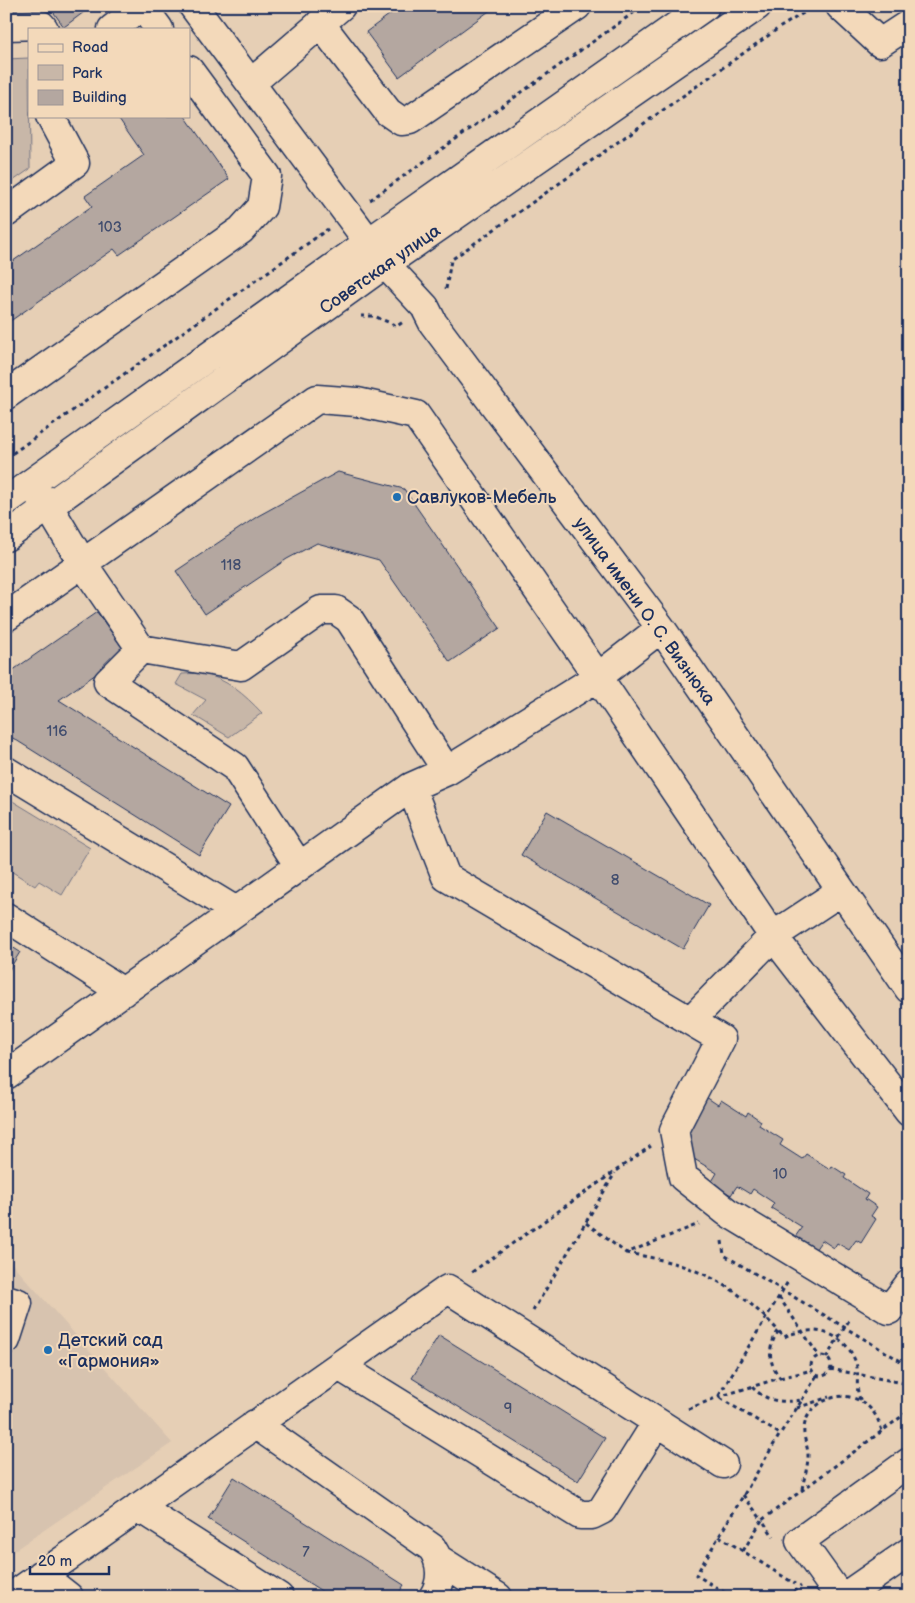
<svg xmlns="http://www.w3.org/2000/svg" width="915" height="1603" viewBox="0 0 915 1603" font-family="'Balsamiq Sans',sans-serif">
  <rect width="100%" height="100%" fill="#e6cfb5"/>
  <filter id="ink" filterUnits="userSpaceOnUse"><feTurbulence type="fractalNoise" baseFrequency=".02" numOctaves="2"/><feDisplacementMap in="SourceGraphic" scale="10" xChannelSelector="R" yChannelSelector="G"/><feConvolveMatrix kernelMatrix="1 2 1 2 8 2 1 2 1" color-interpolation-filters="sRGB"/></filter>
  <g filter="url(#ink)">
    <!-- built -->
    <path fill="#d7c3af" d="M 6,1257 L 172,1443 L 6,1556 Z"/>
    <!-- green -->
    <path fill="#c8b7a8" stroke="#727383" d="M 29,58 L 30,169 L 6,186 L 6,59 Z
      M 201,673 C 227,679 244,694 262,713 L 229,737 L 193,715 L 206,700 L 176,684 L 182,674 Z
      M 6,797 L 90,848 L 62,895 L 39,881 L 35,886 L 6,868 Z"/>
    <!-- building -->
    <path fill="#b4a7a0" stroke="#1b2f5e" d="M 6,6 L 41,6 L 41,10 L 6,11 Z
      M 49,6 L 92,6 L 64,27 Z
      M 401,6 L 496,6 L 399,77 L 366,32 Z
      M 117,116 L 185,116 L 229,179 L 119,255 L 114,249 L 6,324 L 6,266 L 92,206 L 85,196 L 144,155 Z
      M 338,472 L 404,489 L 500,628 L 450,662 L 379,560 L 317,543 L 287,559 L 205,614 L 176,571 L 258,516 Z
      M 97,612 L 126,653 L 59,700 L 229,807 L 199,855 L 8,735 L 6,737 L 6,675 Z
      M 547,811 L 709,905 L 683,949 L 521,855 Z
      M 6,943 L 20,952 L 6,975 Z
      M 706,1097 L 718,1105 L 721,1100 L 746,1116 L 748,1112 L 761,1121 L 759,1125 L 783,1140 L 780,1145 L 802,1159 L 806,1154 L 830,1169 L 832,1166 L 846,1175 L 844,1178 L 868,1194 L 865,1199 L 877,1207 L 871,1216 L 876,1219 L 861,1243 L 856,1240 L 849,1250 L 837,1243 L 834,1248 L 822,1240 L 815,1250 L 795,1237 L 802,1227 L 771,1208 L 774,1203 L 753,1189 L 750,1194 L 737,1186 L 731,1195 L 711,1183 L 717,1173 L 686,1154 L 679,1128 Z
      M 439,1335 L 605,1438 L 578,1481 L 412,1378 Z
      M 234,1477 L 404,1585 L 396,1597 L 331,1597 L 208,1519 Z"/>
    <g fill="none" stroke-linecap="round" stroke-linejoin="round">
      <!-- minor casing -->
      <g stroke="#1b2f5e" stroke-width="31">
        <path id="minor" d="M 142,6 L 159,29
          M 193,6 L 385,264 L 425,307 L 433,323 L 661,628 L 909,989
          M 840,6 L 880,43 L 909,24
          M 320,23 L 388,112 L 401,121 L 410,120 L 577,6
          M 6,26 L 41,25 L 44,29
          M 112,29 L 142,6
          M 251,83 L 341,6
          M 6,213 L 75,163 L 50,116
          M 6,395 L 241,230 L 262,207 L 267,176 L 189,70
          M 33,488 L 49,507 L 83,564 L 141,649 L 108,682 L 235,767 L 299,866
          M 6,617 L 317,399 L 357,402 L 416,415 L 598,677 L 773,936 L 909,1112
          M 141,649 L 241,666 L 321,610 L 336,610 L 349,619 L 447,771
          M 6,771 L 236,911
          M 411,787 L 446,877 L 721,1039 L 674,1130 L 683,1177 L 727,1212 L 889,1310 L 909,1284
          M 6,917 L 123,992
          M 691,1020 L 773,936 L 841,891
          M 6,1075 L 411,787 L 447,771 L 598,677 L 661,628
          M 6,1299 L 18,1303 L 6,1340
          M 657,1422 L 723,1464
          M 255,1424 L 432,1548 C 442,1563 443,1582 433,1597
          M 138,1507 L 279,1597
          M 440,1560 L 498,1597
          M 41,1575 L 69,1597
          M 11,1597 L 448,1289 L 657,1422 L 602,1510 L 592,1515 L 580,1515 L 339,1366
          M 840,1597 L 800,1541 L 909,1462
          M 844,1597 L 909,1552"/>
      </g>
      <!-- major casing -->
      <g stroke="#1b2f5e" stroke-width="31">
        <path id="major" d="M 6,501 L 369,242 L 705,6
          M 6,537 L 385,264 L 757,6"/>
      </g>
      <!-- path -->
      <path stroke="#1b2f5e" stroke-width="3" stroke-dasharray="4 4" stroke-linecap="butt" d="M 370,200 L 643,6
        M 446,289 L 451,260 L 779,28 L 813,7
        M 361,316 L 374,316 L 397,326 L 403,322
        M 6,458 L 328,229
        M 586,1223 L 626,1253 L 699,1224
        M 722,1241 L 724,1255 L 909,1366
        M 626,1253 C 696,1264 736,1283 784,1337 C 812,1324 845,1331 856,1363 C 860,1376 854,1388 861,1401
        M 472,1272 L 651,1146
        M 779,1297 L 819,1356
        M 533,1311 L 615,1173
        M811 1366a10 10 0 1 1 20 0a10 10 0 1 1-20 0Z
        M 826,1358 L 851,1317
        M 830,1369 L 909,1384
        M 780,1378 L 812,1370
        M 752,1387 C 767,1402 781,1403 802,1400 L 780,1434
        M 802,1400 L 817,1375
        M 797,1408 L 829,1397
        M 688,1409 L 718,1397 L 780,1378 C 768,1362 767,1347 779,1330
        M 802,1489 C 804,1478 808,1467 808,1455 C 808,1446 803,1438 804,1429 C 805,1407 833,1391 853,1398 C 869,1403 877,1414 882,1431
        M 743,1495 L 762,1520 L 909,1411
        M 719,1536 L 795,1584
        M 743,1551 L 762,1520 L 774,1537
        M 732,1597 L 696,1575 L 780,1434 L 718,1397 L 789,1280
        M 787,1597 L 801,1586"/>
      <!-- minor -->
      <use href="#minor" stroke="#f3d9ba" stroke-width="28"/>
      <!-- major -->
      <use href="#major" stroke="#f3d9ba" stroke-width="28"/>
    </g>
  </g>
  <!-- markers -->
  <g fill="#1f6fb2" stroke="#f3d9ba" stroke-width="2">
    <circle cx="397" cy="497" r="5"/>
    <circle cx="48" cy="1350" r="5"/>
  </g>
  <g text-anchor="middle" stroke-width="4" stroke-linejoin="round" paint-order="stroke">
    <!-- number labels -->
    <g font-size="15" fill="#414d6e">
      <text x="110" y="232">103</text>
      <text x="231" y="570">118</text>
      <text x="57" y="736">116</text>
      <text x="615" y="885">8</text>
      <text x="780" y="1179">10</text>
      <text x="508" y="1413">9</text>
      <text x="306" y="1557">7</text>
    </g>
    <!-- street labels -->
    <g font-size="18" fill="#1b2f5e" stroke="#f3d9ba">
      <text transform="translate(380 269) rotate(-35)" y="6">Советская улица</text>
      <text transform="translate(645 611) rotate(54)" y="6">улица имени О. С. Визнюка</text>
    </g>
    <!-- poi labels -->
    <g font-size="18" fill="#1b2f5e" stroke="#f3d9ba" text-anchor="start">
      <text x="407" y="503">Савлуков-Мебель</text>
      <text x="58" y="1346">Детский сад<tspan x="58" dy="21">«Гармония»</tspan></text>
    </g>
  </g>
  <!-- margin -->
  <rect width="915" height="1603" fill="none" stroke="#f3d9ba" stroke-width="25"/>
  <rect x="12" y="12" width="890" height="1578" fill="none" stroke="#1b2f5e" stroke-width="2" filter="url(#ink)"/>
  <!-- legend -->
  <rect x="28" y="28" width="162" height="90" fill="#f3d9ba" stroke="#9d9595"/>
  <rect x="38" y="44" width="25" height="8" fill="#f3d9ba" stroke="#9d9595"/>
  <text x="72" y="52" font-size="15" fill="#1b2f5e">Road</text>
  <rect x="38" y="65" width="25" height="15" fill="#c8b7a8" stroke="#9d9595"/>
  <text x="72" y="78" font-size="15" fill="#1b2f5e">Park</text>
  <rect x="38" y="90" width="25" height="15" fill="#b4a7a0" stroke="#9d9595"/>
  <text x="72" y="102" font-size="15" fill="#1b2f5e">Building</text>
  <!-- scale -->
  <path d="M30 1566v8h79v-8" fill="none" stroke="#1b2f5e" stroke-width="2.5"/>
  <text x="38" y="1566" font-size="15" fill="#1b2f5e" stroke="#f3d9ba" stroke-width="4" paint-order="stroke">20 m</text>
</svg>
